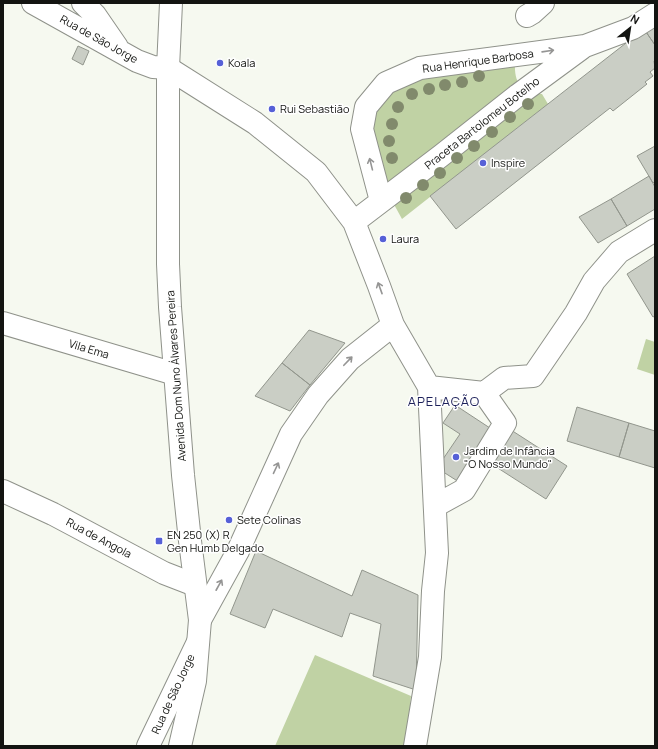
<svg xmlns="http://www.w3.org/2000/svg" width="658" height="749" viewBox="0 0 658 749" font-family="Manrope,sans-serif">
  <rect width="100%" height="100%" fill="#f6f9f0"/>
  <!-- built -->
  <path fill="#e8efdf" d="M 443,423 L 481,448 L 459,482 L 435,467 L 438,430 Z"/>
  <!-- green -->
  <path fill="#c0d2a4" d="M 515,64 C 514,83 522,94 542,94 L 548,104 L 402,219 L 385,188 L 368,126 L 376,103 L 410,76 Z
    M 646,339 L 655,342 L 655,375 L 637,369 Z
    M 315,655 L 411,696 L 407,746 L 275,746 Z"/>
  <!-- building -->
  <path fill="#cacec5" stroke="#92968d" d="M 655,23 L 655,45 L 644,29 Z
    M 644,29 L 655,45 L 655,60 L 654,61 L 655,68 L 650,72 L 653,76 L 645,82 L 647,84 L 613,111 L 610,108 L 456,229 L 430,196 Z
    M 78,46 L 89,51 L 83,65 L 72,59 Z
    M 655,146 L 655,181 L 653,183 L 637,156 Z
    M 649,176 L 655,187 L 655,209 L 627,226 L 611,199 Z
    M 611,199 L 627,226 L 598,243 L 579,217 Z
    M 655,256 L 655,316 L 653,317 L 627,274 Z
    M 309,330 L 345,343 L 310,385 L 282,363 Z
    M 282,363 L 310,385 L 290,411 L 255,396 Z
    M 455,405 L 493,430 L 459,482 L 437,468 L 460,434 L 443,423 Z
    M 577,407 L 629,423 L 619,457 L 567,441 Z
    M 629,423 L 655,431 L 655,468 L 619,457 Z
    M 511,430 L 567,466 L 546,499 L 490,463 Z
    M 256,551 L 352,596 L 362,570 L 418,595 L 416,690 L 373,676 L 381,624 L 350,613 L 342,637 L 273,609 L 265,628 L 230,614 Z"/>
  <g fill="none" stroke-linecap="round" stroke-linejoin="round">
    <!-- minor casing -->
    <g stroke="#8f928a" stroke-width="24">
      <path id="minor" d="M 33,3 L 137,61 L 153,67 L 168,68 L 255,123 L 316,172 L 354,222 L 379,286 L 393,325 L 429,387 L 437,553 L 433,591 L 430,657 L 415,746
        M 83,3 L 95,15 L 117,47
        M 527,16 L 532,13 L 543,3
        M 381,201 L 362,129 L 366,107 L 386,83 L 420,68 L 585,46 L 633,28 L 655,14
        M 354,222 L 442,155 L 518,95 L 582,48
        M 3,323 L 175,374
        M 429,387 L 484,393 L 505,423 L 464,490 L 435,506
        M 484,393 L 504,378 L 533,376 L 576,313 L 594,281 L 619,252 L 655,230
        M 3,491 L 53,514 L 164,573 L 195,585
        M 200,620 L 238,551 L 291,434 L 318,395 L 350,359 L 393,325
        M 148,746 L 198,642"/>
    </g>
    <!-- major casing -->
    <g stroke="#8f928a" stroke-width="24">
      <path id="major" d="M 171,3 L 168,68 L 168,264 L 170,307 L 183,475 L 190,541 L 200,620 L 195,681 L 180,746"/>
    </g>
    <!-- minor -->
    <use href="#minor" stroke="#fff" stroke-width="22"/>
    <!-- major -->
    <use href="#major" stroke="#fff" stroke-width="22"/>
  </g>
  <!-- trees -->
  <g fill="#818a6c">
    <circle cx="479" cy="76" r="6"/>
    <circle cx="462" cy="82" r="6"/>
    <circle cx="445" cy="85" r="6"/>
    <circle cx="429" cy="89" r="6"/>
    <circle cx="412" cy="94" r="6"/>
    <circle cx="528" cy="104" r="6"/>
    <circle cx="398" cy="107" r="6"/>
    <circle cx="510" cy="117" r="6"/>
    <circle cx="392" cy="124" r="6"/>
    <circle cx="492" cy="132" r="6"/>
    <circle cx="389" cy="141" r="6"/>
    <circle cx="474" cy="146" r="6"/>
    <circle cx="392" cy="158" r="6"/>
    <circle cx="457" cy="158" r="6"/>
    <circle cx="440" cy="173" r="6"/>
    <circle cx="423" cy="185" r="6"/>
    <circle cx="406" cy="198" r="6"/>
  </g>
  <!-- one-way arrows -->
  <defs><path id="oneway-shaft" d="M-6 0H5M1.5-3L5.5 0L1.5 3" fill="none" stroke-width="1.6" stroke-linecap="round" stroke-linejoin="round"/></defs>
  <g stroke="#959594">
    <use href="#oneway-shaft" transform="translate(548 51) rotate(-8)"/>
    <use href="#oneway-shaft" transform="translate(371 164) rotate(-104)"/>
    <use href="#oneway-shaft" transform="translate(380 288) rotate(-110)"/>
    <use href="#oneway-shaft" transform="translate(348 361) rotate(-46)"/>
    <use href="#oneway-shaft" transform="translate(276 468) rotate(-65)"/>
    <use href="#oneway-shaft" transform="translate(219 585) rotate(-61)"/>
  </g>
  <!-- markers -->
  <g fill="#5660d7" stroke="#fff" stroke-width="1.5">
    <circle cx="220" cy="63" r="4"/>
    <circle cx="272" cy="109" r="4"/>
    <circle cx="483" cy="163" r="4"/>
    <circle cx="383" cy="239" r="4"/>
    <circle cx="456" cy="457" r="4"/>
    <circle cx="229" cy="520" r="4"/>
    <rect x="155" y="537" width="8" height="8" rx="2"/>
  </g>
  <g text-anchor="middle" stroke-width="3" stroke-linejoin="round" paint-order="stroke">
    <!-- street labels -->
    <g font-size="11" fill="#131411" stroke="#fff">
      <text transform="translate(99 39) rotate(29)" y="4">Rua de São Jorge</text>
      <text transform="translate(478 61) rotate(-8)" y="4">Rua Henrique Barbosa</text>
      <text transform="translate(482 123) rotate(-38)" y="4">Praceta Bartolomeu Botelho</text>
      <text transform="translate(89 349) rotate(17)" y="4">Vila Ema</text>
      <text transform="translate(176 376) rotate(-94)" y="4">Avenida Dom Nuno Álvares Pereira</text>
      <text transform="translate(99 538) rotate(28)" y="4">Rua de Angola</text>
      <text transform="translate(173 694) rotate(-65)" y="4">Rua de São Jorge</text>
    </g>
    <!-- poi labels -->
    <g font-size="11" fill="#131411" stroke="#fff" text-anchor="start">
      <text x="228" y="67">Koala</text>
      <text x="280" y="113">Rui Sebastião</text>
      <text x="491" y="167">Inspire</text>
      <text x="391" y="243">Laura</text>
      <text x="464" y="455">Jardim de Infância<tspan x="464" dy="13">"O Nosso Mundo"</tspan></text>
      <text x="237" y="524">Sete Colinas</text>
      <text x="167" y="539">EN 250 (X) R<tspan x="167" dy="13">Gen Humb Delgado</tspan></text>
    </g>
    <!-- quarter labels -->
    <g font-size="13" letter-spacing="1" fill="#1d215a" stroke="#fff">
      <text x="444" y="406">APELAÇÃO</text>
    </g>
  </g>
  <!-- border -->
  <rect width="658" height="749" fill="none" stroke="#131411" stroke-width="8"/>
  <!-- north arrow -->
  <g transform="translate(630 28) rotate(30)" stroke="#ffffff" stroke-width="3" paint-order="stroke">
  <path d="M0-3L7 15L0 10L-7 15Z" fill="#131411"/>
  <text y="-6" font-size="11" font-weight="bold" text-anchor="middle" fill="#131411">N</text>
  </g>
</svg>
